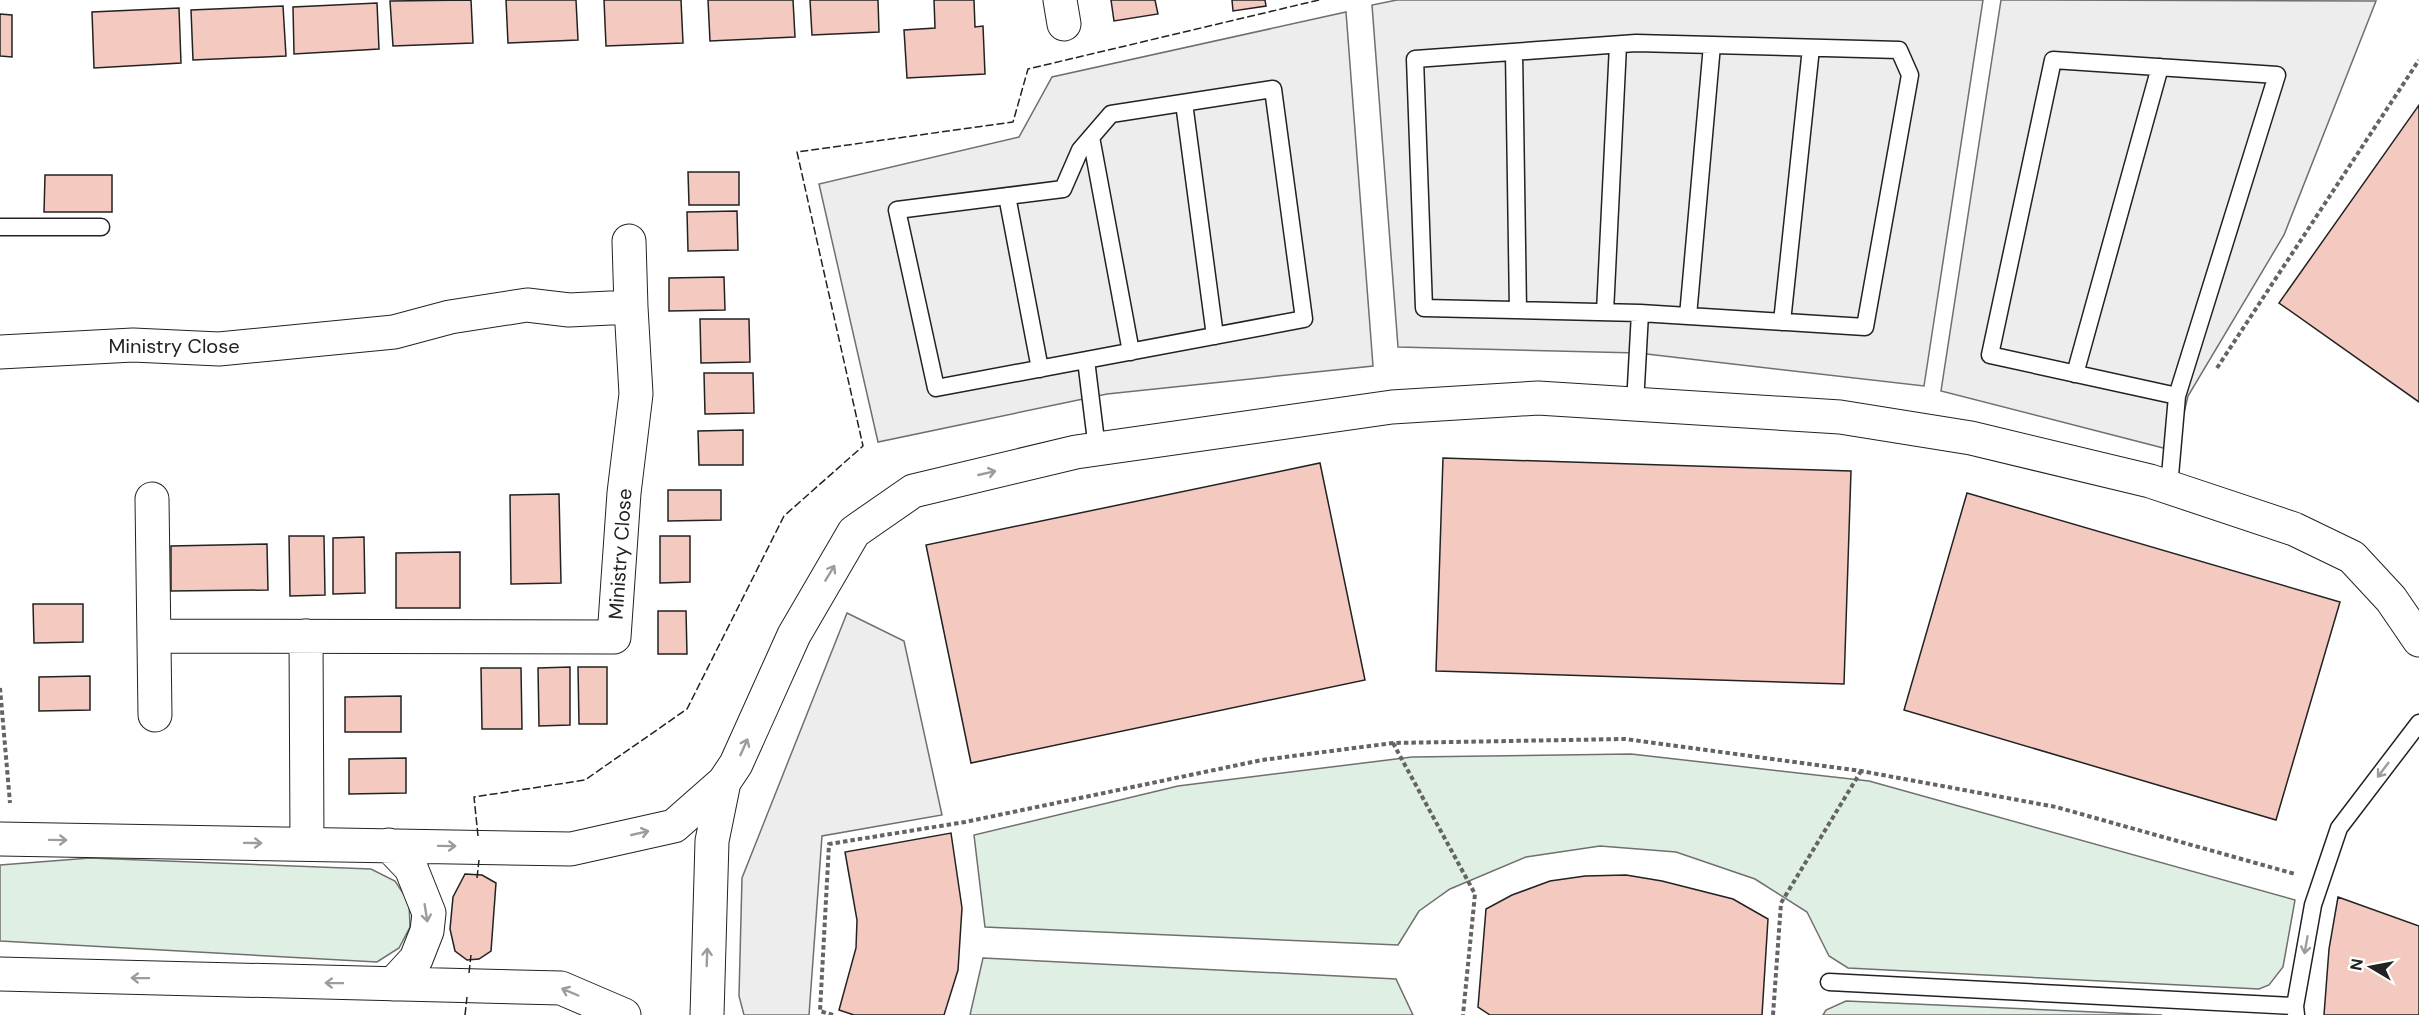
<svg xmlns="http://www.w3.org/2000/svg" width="2419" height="1015" viewBox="0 0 2419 1015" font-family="'DM Sans',sans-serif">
  <rect width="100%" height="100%" fill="#fff"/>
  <!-- green -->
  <path fill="#e0efe3" stroke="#6f6f6f" stroke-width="1.5" d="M 1631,754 L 1869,781 L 2295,900 L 2283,967 L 2269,985 L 2259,989 L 1848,968 L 1829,956 L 1807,912 L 1755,879 L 1676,852 L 1600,846 L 1526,857 L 1450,889 L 1419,911 L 1398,945 L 985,927 L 974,835 L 1178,786 L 1412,757 Z
    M 90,858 L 371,869 L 395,881 L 409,902 L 410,927 L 399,948 L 377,962 L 0,941 L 0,865 Z
    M 983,958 L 1396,979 L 1413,1015 L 970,1015 Z
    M 1846,1001 L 2162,1015 L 1823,1015 L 1826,1010 Z"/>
  <!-- parking -->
  <path fill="#ededed" stroke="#6f6f6f" stroke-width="1.5" d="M 1397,0 L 1983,0 L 1924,386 L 1638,353 L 1398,347 L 1372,5 Z
    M 2001,0 L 2376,1 L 2284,235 L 2188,396 L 2175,451 L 1941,391 Z
    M 1346,12 L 1373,366 L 1107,394 L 878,442 L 819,184 L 1019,137 L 1052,77 Z
    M 847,613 L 904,641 L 942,815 L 822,836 L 809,1015 L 744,1015 L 739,996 L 742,878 Z"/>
  <!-- building -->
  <path fill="#f3c9c0" stroke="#222" stroke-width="1.5" d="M 471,0 L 473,43 L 393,46 L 390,1 Z
    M 506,0 L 576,0 L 578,40 L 508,43 Z
    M 604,0 L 681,0 L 683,43 L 606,46 Z
    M 708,0 L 793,0 L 795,37 L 710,41 Z
    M 810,0 L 878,0 L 879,32 L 812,35 Z
    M 934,0 L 974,0 L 975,27 L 983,26 L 985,74 L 907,78 L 904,30 L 935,28 Z
    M 1111,0 L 1155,0 L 1158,14 L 1114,21 Z
    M 1232,0 L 1265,0 L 1266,6 L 1233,11 Z
    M 377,3 L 379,49 L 294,54 L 293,7 Z
    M 283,6 L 286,56 L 193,60 L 191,10 Z
    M 179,8 L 181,63 L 94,68 L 92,12 Z
    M 0,14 L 12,15 L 12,57 L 0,56 Z
    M 2419,105 L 2419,402 L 2279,303 Z
    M 688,172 L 739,172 L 739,205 L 689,205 Z
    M 45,175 L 112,175 L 112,212 L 44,212 Z
    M 737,211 L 738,250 L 688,251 L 687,212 Z
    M 724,277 L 725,310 L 669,311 L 669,278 Z
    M 700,319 L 749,319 L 750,362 L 701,363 Z
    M 704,373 L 753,373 L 754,413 L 705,414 Z
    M 743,430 L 743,465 L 699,465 L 698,431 Z
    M 1443,458 L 1851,471 L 1844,684 L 1436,671 Z
    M 1320,463 L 1365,680 L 971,763 L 926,545 Z
    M 668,490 L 721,490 L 721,520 L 668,521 Z
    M 1967,493 L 2340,602 L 2276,820 L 1904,710 Z
    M 559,494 L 561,583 L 511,584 L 510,495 Z
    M 289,536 L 324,536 L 325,595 L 290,596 Z
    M 660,536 L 690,536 L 690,582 L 660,583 Z
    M 364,537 L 365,593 L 333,594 L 333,538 Z
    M 267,544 L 268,590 L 171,591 L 171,546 Z
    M 460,552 L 460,608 L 396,608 L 396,553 Z
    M 33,604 L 83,604 L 83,642 L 34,643 Z
    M 658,611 L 686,611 L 687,654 L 658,654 Z
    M 570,667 L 570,725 L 539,726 L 538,668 Z
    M 578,667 L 607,667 L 607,724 L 579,724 Z
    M 481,668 L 521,668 L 522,729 L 482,729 Z
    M 90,676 L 90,710 L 39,711 L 39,677 Z
    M 401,696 L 401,732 L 345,732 L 345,697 Z
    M 406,758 L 406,793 L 349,794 L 349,759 Z
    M 951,833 L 962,908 L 958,970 L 944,1015 L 854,1015 L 839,1010 L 856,948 L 857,920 L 845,852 Z
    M 465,874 L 482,875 L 496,883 L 491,951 L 479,959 L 467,960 L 455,951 L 450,929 L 453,897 Z
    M 1626,875 L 1662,881 L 1733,899 L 1768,919 L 1762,1015 L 1490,1015 L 1478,1007 L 1486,909 L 1512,895 L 1550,881 L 1585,876 Z
    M 2338,897 L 2419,926 L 2419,1015 L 2324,1015 L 2329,949 Z"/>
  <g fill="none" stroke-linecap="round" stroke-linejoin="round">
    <!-- lane casing -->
    <g stroke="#222" stroke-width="19">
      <path id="lane" d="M 1514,52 L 1518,310
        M 1184,103 L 1215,336
        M 1091,137 L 1131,352
        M 1007,196 L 1040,369
        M 0,227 L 101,227
        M 1605,312 L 1618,45
        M 1688,316 L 1712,45
        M 1782,322 L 1811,48
        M 1086,360 L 1304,319 L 1273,89 L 1111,114 L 1080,150 L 1063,189 L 897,210 L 936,388 L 1086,360 L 1097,449
        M 2075,374 L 2160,67
        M 1635,404 L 1640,313 L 1424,308 L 1415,59 L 1636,43 L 1899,50 L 1910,75 L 1865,327 L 1640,313
        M 2169,487 L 2177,396 L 1990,355 L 2053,60 L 2277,75 L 2177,396
        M 1829,982 L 2295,1006
        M 2296,1015 L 2295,1006 L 2313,905 L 2339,828 L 2419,723"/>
    </g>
    <!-- street casing -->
    <g stroke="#222" stroke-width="35">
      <path id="street" d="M 1060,0 L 1064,24
        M 629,241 L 631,307
        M 0,352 L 133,345 L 219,349 L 394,332 L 450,317 L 527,305 L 569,310 L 631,307 L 636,394 L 624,493 L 614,637 L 154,636
        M 152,499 L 155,715
        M 306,636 L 307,844
        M 0,839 L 571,849 L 674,826 L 724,782
        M 389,845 L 411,868 L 429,913 L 427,931 L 416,959 L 393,984
        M 0,974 L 561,988 L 624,1015
        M 707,1015 L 712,841 L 724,782 L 736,764 L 794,635 L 854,532 L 913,491 L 1076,452 L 1392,407 L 1538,398 L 1840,417 L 1971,438 L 2150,481 L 2294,529 L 2352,557 L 2391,599 L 2419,640"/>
    </g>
    <!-- path -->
    <path stroke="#646464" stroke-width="4" stroke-dasharray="4.5 3" stroke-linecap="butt" d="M 2217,368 L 2419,60
      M 0,688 L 10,803
      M 1393,743 L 1475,894 L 1463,1015
      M 833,1015 L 820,1011 L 829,844 L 965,822 L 1262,760 L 1393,743 L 1625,739 L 1861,771 L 2056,807 L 2295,874
      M 1773,1015 L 1781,903 L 1861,771"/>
    <!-- lane -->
    <use href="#lane" stroke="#fff" stroke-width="16"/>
    <!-- street -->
    <use href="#street" stroke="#fff" stroke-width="33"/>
    <!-- fence -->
    <path stroke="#222" stroke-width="1.5" stroke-dasharray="8 3" stroke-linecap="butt" d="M 478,836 L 474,797 L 585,780 L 687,709 L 784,516 L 863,446 L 797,152 L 1013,122 L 1028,69 L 1319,0
      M 477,878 L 479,860
      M 469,973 L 471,955
      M 465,1015 L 467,997"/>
  </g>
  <!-- one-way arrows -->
  <defs><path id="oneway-shaft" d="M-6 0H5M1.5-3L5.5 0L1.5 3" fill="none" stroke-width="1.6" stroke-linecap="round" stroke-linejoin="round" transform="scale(1.5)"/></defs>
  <g stroke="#9c9c9c">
    <use href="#oneway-shaft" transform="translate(987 473) rotate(-13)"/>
    <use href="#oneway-shaft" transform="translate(830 573) rotate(-59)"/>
    <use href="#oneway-shaft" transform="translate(744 747) rotate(-66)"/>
    <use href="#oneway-shaft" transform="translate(2383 770) rotate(127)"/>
    <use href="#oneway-shaft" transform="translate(640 833) rotate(-13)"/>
    <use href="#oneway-shaft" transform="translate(58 840) rotate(1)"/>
    <use href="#oneway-shaft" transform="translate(253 843) rotate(1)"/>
    <use href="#oneway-shaft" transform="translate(447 846) rotate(1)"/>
    <use href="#oneway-shaft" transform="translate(426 913) rotate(81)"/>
    <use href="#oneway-shaft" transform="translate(2306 945) rotate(100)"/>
    <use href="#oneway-shaft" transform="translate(707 957) rotate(-88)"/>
    <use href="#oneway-shaft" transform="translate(140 978) rotate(-179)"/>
    <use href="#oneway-shaft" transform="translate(334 983) rotate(-179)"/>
    <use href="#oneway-shaft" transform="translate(570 992) rotate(-157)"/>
  </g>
  <g text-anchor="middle" stroke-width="4.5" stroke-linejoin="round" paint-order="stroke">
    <!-- street labels -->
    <g font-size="20" fill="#222" stroke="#fff">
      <text x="174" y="353">Ministry Close</text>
      <text transform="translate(620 554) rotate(-86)" y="7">Ministry Close</text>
    </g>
  </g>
  <!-- north arrow -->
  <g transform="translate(2371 967) rotate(280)" stroke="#ffffff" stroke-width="4.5" paint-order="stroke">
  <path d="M0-4.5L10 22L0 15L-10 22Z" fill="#222222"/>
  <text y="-9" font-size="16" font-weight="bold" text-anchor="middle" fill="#222222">N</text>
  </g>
</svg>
